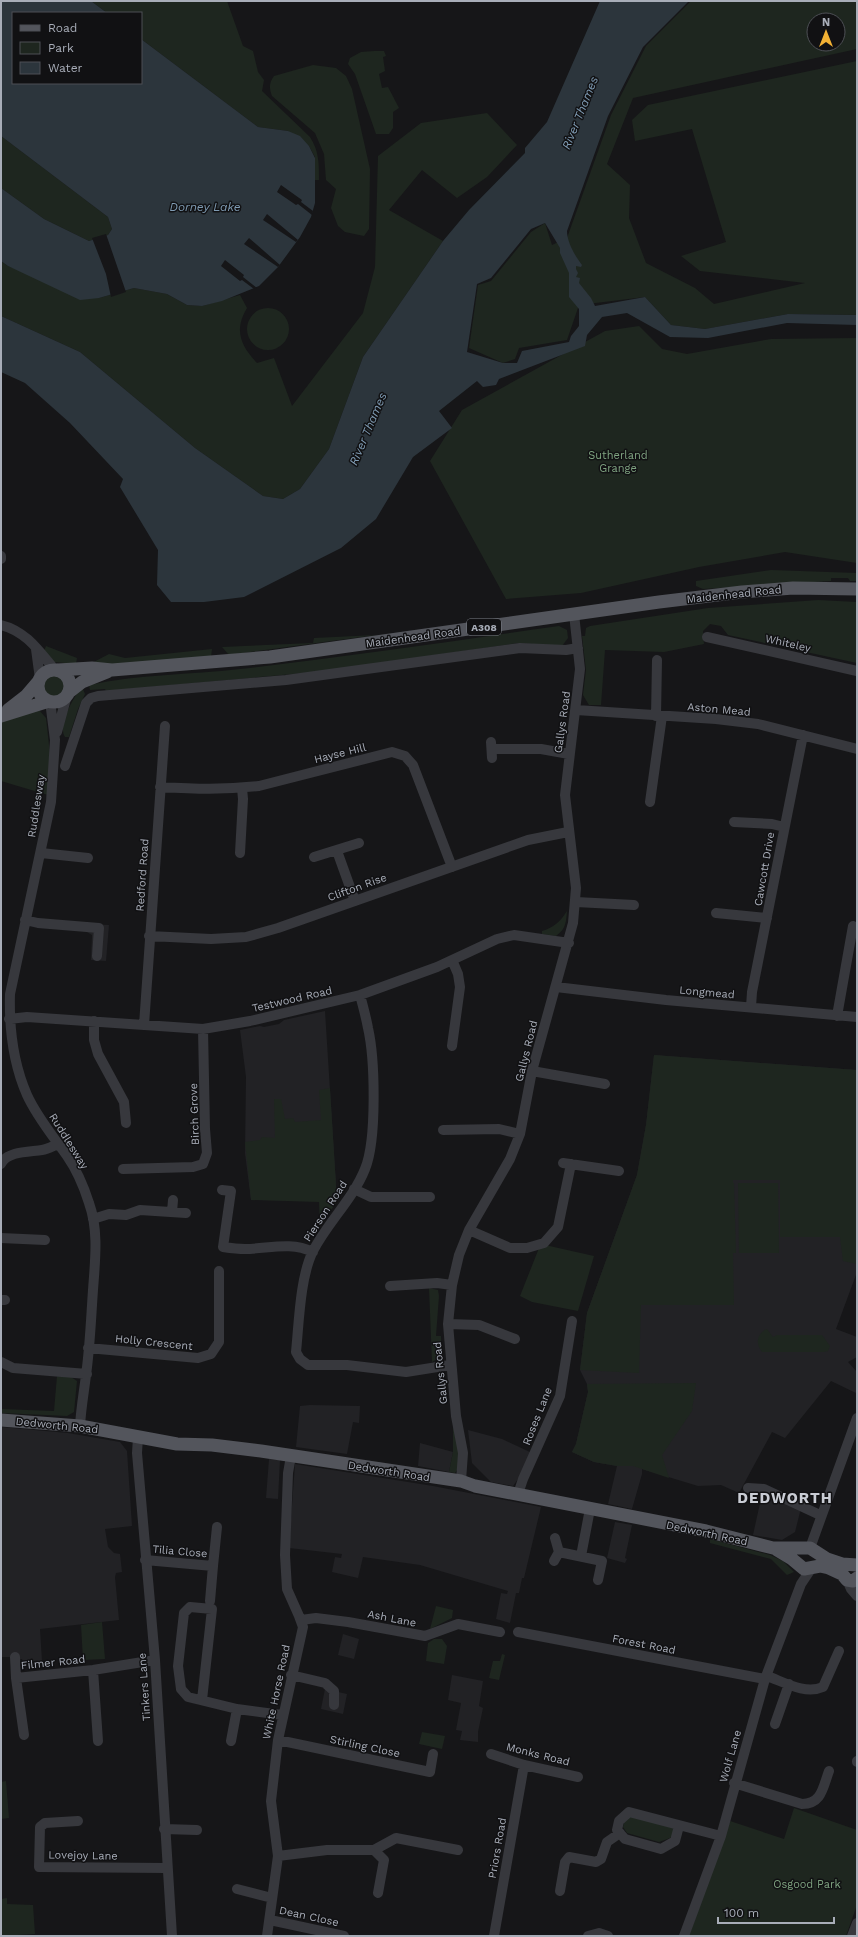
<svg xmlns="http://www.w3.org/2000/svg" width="858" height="1937" viewBox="0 0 858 1937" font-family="'Work Sans',sans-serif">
  <rect width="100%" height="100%" fill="#161618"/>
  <!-- built -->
  <path fill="#222225" d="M 88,924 L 109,925 L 106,961 L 91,960 L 92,935 L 87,932 Z
    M 325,1011 L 337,1201 L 251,1200 L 245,1153 L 246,1077 L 240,1030 L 260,1026 L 264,1027 L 279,1024 L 284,1020 Z
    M 654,1055 L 857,1070 L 857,1272 L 836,1329 L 857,1337 L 857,1357 L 848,1362 L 857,1372 L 857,1389 L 856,1393 L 831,1381 L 785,1438 L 772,1432 L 739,1493 L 721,1485 L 698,1486 L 642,1469 L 642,1474 L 632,1509 L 608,1504 L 617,1466 L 594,1462 L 572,1452 L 576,1444 L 588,1392 L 587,1384 L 580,1370 L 587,1313 L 637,1175 L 646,1125 Z
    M 310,1405 L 360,1406 L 359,1423 L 353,1422 L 347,1454 L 296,1447 L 300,1406 Z
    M 1,1427 L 68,1433 L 120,1442 L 127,1451 L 132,1526 L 105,1529 L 108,1547 L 114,1553 L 120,1554 L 122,1572 L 116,1573 L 115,1577 L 119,1620 L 40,1629 L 42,1661 L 23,1662 L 22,1659 L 12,1660 L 11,1657 L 1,1657 Z
    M 468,1430 L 502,1439 L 532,1453 L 528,1465 L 513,1486 L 491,1482 L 472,1463 Z
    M 420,1443 L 453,1452 L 449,1472 L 418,1466 Z
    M 269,1459 L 280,1460 L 278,1499 L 266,1498 Z
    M 295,1464 L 433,1486 L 541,1507 L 524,1578 L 522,1578 L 519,1593 L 516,1593 L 510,1623 L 496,1619 L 501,1593 L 507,1594 L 508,1591 L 420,1565 L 363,1557 L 358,1578 L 332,1572 L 335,1557 L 341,1558 L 342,1554 L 289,1548 Z
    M 772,1492 L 801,1508 L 795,1532 L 782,1540 L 753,1535 L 762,1494 Z
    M 615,1522 L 632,1525 L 625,1558 L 627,1559 L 625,1563 L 607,1558 Z
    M 343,1634 L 359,1639 L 354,1659 L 338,1655 Z
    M 452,1675 L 483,1681 L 479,1706 L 483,1708 L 478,1732 L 478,1742 L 460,1740 L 462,1731 L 456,1730 L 461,1703 L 448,1700 Z
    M 325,1689 L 347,1694 L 343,1714 L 321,1709 Z"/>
  <!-- green -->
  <path fill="#1e261f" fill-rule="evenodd" d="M 91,1 L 227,1 L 243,46 L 253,51 L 258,72 L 264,80 L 262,91 L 310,137 C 319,151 319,163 319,180 L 315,180 L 315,157 L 309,146 L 288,131 L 258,127 L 141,39 L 141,13 L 107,13 Z
    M 691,1 L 857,1 L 857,49 L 633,98 L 607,164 L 630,185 L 629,218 L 646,263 L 695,288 L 714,304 L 805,283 L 700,271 L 681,256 L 726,242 L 692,129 L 635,141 L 632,120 L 648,105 L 857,61 L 857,315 L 788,314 L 705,329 L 671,325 L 645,297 L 579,305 L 567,340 L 519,348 L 515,359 L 503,363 L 469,348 L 478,285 L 491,281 L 531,232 L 545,223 L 552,245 L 567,238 L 611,115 L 646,46 ZM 814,20 L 838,20 L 838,44 L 814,44 Z
    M 374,51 L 384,51 L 386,56 L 383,57 L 385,71 L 379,74 L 382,88 L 388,87 L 399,108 L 393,112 L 393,128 L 389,134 L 376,134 L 355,74 L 348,64 L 350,58 L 361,52 Z
    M 313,65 L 336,68 L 346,76 L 352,89 L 370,169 L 369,229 L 364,236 L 345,232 L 338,226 L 331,208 L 336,189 L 326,180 L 324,154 L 315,133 L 272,96 C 269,88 269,83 274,76 Z
    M 487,113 L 517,145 L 487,177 L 457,198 L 422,170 L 389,210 L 443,241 L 363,357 L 329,449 L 300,489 L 283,499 L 263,496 L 195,448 L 80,352 L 1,316 L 1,261 L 8,266 L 99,298 L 134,288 L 167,294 L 187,305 L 202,306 L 240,295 L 247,308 C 234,330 240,345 257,363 L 274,358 L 292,406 L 363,313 L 375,267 L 378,156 L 421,123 Z
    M 1,136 L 108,217 L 112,229 L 108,235 L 89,241 L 44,219 L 1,188 Z
    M247 329a21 21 0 1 1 42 0a21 21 0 1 1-42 0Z
    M 639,326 L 662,349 L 687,354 L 771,339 L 857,338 L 857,563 L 785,552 L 699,567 L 581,593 L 506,599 L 430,461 L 462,410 L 605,331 Z
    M 771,570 L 857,573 L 857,581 L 850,581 L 848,578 L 831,578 L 831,581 L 703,589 L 696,586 L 696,581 Z
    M 818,600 L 857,602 L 857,663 L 728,635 L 721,626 L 710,624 L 703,631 L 704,644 L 664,652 L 605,650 L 601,705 L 589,705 L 583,695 L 586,670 L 582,636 L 585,636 L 586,628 L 590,626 L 708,608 Z
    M 559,626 L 567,630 L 568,638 L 562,646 L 518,643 L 327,671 L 106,691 L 105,689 L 90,690 L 89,685 C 138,674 190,675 240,669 C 346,657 453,641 559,626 Z
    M 376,635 L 229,655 L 222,647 L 313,643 L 314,638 Z
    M 46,646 L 77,658 L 76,664 L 54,662 L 44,651 Z
    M 212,649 L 211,657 L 115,664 L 90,664 L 109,654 L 125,658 Z
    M42 686a12 12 0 1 1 24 0a12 12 0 1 1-24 0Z
    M 82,687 L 85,694 L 78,709 L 69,737 L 65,737 C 57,726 74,696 82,687 Z
    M 39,710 L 46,718 L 52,772 L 48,795 L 1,781 L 1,722 Z
    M 567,911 C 566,922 566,929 556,936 L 542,934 L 542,931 C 553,928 561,921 567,911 Z
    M 654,1055 L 857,1070 L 857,1264 L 843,1261 L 840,1237 L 780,1237 L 780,1180 L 733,1180 L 733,1183 L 734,1183 L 736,1253 L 733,1253 L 734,1305 L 641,1305 L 639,1373 L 580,1370 L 587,1313 L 637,1175 L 646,1125 Z
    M 330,1088 L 337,1201 L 320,1227 L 319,1202 L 251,1200 L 245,1142 L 260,1140 L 262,1137 L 275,1138 L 274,1099 L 281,1099 L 285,1119 L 293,1118 L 295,1122 L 321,1120 L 319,1090 Z
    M 738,1183 L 778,1183 L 779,1253 L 739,1253 Z
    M 545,1245 L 594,1256 L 578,1311 L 532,1302 L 520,1296 L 539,1248 Z
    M 429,1288 L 438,1290 L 439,1296 L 436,1336 L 441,1336 C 441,1348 443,1357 432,1362 Z
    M 767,1329 L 773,1337 L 777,1335 L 822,1335 L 830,1346 L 828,1351 L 824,1352 L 762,1352 C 755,1343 757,1333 767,1329 Z
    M 57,1376 L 71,1377 L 77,1381 L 74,1412 L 67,1416 L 1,1413 L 1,1409 L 54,1411 Z
    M 696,1383 L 692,1411 L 662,1455 L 669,1478 L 633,1466 L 617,1466 L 594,1462 L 572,1452 L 576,1444 L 588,1392 L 587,1384 Z
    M 453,1420 C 456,1435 466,1460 455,1473 L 449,1472 L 453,1452 Z
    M 710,1539 L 770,1555 L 783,1561 L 794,1572 L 787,1575 L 771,1559 L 710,1543 Z
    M 436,1606 L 453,1610 L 452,1618 L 430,1629 Z
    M 102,1622 L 105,1659 L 83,1660 L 81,1625 Z
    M 434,1639 L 442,1639 L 447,1646 L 444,1664 L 426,1661 L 428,1643 Z
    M 502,1654 L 505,1655 L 499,1680 L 489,1678 L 493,1661 L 500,1661 Z
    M 422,1732 L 445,1736 L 442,1749 L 419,1744 Z
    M 6,1781 L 9,1818 L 1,1819 L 1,1782 Z
    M 794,1808 L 857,1830 L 857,1905 L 846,1936 L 689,1936 L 730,1821 L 784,1839 Z
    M 630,1816 L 673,1828 L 674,1834 L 670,1838 L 659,1842 L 627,1833 L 623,1827 L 625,1819 Z
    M 7,1898 L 7,1904 L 33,1905 L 35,1934 L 1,1936 L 1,1899 Z"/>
  <!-- water -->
  <path fill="#2c353c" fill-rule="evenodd" d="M 1,1 L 91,1 L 107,13 L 13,13 L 13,83 L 141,83 L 141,39 L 258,127 L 288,131 L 300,136 L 309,146 L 315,158 L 315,203 L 311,217 L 300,237 L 278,267 L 259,286 L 222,301 L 202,306 L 187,305 L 167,294 L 134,288 L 99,298 L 80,300 L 8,266 L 1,261 L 1,188 L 44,219 L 89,241 L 108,235 L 112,229 L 108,217 L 1,136 Z
    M 600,1 L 689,1 L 643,47 L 608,116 L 567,231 C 567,242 575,256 582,265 L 581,267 L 576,266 L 576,269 L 578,273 L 576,277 L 580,278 L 579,283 L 591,298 L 595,306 L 645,297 L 671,325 L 705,329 L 788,314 L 854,315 L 857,315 L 857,325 L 787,323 L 708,338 L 670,337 L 627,313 L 602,317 L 587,335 L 585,346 L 499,379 L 496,385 L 483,387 L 477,381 L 439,411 L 452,428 L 413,457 L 376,519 L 341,548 L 244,597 L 204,602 L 171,602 L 157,585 L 158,550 L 120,487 L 123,479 L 70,423 L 25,383 L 1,372 L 1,316 L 80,352 L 195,448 L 263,496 L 283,499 L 300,489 L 329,449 L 363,357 L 443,241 L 469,210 L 525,153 L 525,148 L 547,122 ZM 545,223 L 560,248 L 560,253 L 569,273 L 569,297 L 579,309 L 579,326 L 571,336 L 569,342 L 522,351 L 517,363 L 503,363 L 467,352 L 477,284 L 491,278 L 531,229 Z"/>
  <!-- pier -->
  <path fill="#161618" d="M 281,185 L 302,200 L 301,202 L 313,211 L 312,215 L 298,204 L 296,205 L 277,192 Z
    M 267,214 L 298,240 L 296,242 L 263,220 Z
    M 106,234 L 126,292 L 111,297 L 106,274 L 92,238 Z
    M 249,238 L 280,265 L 278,267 L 244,244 Z
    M 225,260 L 244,275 L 243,277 L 257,288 L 254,289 L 242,280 L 240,281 L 221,266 Z"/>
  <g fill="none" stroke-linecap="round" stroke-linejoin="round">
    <!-- minor -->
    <path stroke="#37383d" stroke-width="10" d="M 1,556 L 1,559
      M 1,625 C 26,631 39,651 55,670
      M 707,637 L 857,671
      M 36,649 L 40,679
      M 50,701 L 55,740 L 51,802 L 10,994 C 9,1029 13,1063 27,1095 C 37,1117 53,1136 67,1156 C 76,1169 84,1187 89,1203 C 99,1231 95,1261 93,1290 C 91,1318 90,1347 86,1375 C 84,1392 81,1408 80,1426
      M 576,710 L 716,719 L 758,724 L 857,749
      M 656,716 L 657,660
      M 57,732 L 67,695
      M 491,742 L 492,758
      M 492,749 L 541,749 L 569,754
      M 65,766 L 86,703 L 91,698 L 98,696 L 286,680 L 520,648 L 566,650 L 578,648
      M 160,787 C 195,789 224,790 259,786 L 392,752 L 405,756 L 413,765 L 452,867
      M 650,802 L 662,716
      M 734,822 L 772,824 L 784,827
      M 337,851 L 355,901
      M 41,853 L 88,858
      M 240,853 L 243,799 L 242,788
      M 314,857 L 359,843
      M 576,902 L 634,905
      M 716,913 L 767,918
      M 25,920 L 38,923 L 99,928 L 97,956
      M 149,936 L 211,939 L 246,937 L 278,928 L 528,840 L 568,832
      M 556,987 L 666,1000 L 857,1017
      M 360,995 C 363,1006 366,1017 368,1028 C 375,1059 377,1140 365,1169 C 353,1199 328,1222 313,1251 C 300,1277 299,1323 296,1352 L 300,1359 L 308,1365 L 347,1365 L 406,1372 L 450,1365
      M 751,1007 L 752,992 L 803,735
      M 837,1016 L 853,926
      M 9,1019 L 27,1017 L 203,1029 L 250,1021 L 360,995 L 437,967 L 497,939 L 514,935 L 569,943
      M 94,1021 L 94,1040 L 98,1054 L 124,1102 L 126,1123
      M 144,1025 L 165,726
      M 452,1046 L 460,987 L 458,974 L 452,960
      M 532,1071 L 605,1084
      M 443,1130 L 499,1129 L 520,1134
      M 563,1163 L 619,1171
      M 1,1164 C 7,1151 30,1152 42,1150 C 48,1149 53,1146 58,1144
      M 123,1169 L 193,1167 L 203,1164 L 207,1153 L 205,1129 L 203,1029
      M 354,1189 L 371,1197 L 430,1197
      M 222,1190 L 231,1191 L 223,1247 C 230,1248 237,1249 245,1249 C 268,1249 290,1241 313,1252
      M 172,1212 L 173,1200
      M 93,1219 L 109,1214 L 126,1215 L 140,1210 L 186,1213
      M 469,1230 L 510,1248 L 527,1248 L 544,1243 L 558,1227 L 571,1164
      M 1,1238 L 45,1240
      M 390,1286 L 437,1283 L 452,1285
      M 1,1300 L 5,1300
      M 448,1324 L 479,1325 L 515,1339
      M 88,1348 L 198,1358 L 211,1354 L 219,1342 L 219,1271
      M 1,1362 L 13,1368 L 87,1374
      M 138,1437 L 137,1453 L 155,1660 L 172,1936
      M 461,1481 L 463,1453 L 456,1416 L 448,1324 L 452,1285 L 459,1255 L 469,1230 L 510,1159 L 520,1134 L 532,1071 L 573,923 L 576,888 L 565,795 L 580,669 L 574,614
      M 748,1488 L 764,1489 L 820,1515
      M 518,1494 L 523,1479 L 560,1396 L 572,1321
      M 810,1548 L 857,1418
      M 559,1552 L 602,1561 L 598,1580
      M 581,1556 L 590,1509
      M 145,1560 L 213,1566 L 210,1601
      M 554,1561 L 559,1552 L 555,1538
      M 213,1566 L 217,1527
      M 847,1580 L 851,1589 L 857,1596
      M 301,1620 L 316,1618 L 348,1622 L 425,1636 L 458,1624 L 500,1632
      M 518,1632 L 765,1679
      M 15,1657 L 16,1678 L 24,1735
      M 93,1670 L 98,1741
      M 291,1675 L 325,1683 L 334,1691 L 334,1705
      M 767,1676 C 784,1682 805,1695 823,1687 L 839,1651
      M 16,1678 L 93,1670 L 155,1660
      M 202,1700 L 212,1609 L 190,1607 L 184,1613 L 178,1666 L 181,1689 L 188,1697 L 237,1709 L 282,1715
      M 775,1724 L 789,1684
      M 278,1740 L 430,1772 L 433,1754
      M 231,1741 L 237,1709
      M 491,1754 L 524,1765 L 578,1777
      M 857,1762 L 857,1761
      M 734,1783 L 802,1804 C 822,1804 823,1787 829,1771
      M 78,1821 L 45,1823 L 40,1827 L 39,1867 L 166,1868
      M 679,1826 L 675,1841 L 661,1849 L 625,1839 L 617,1830 L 619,1821 L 629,1812 L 721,1836
      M 164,1829 L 197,1830
      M 374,1850 L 396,1838 L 458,1850
      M 278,1856 L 327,1850 L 374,1850 L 384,1860 L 378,1893
      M 237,1889 L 272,1898
      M 560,1891 L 565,1862 L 569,1857 L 596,1862 L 601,1859 L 607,1842 L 620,1833
      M 270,1920 L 344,1936
      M 267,1936 L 278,1856 L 271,1801 L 278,1740 L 303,1627 L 299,1616 L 287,1589 L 285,1555 L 288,1473 L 291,1456
      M 494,1936 L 524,1765
      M 588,1936 L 599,1933 L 608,1936
      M 684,1936 L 721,1836 L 765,1679 L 801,1584 L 811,1569
      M 852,1936 L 857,1923"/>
    <!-- major -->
    <path stroke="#53555c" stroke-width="13" d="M38 686a16 16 0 1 1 32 0a16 16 0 1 1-32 0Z
      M 58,670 L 92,668 L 112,670 L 270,657 L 659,602 L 742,592 L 793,588 L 857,589
      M 68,693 L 82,682 L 107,672
      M 8,710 L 26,696 L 38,682
      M 1,716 L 49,701
      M 1,1420 L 80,1426 L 177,1444 L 212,1445 L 261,1451 L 461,1481 L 475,1486 L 706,1531 L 773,1548 L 810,1548 L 827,1559 L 842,1564 L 857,1565
      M 777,1550 L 792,1559 L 804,1569 L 820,1566 L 829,1568 L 842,1574 L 847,1580 L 853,1581 L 857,1578"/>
  </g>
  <g text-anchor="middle" stroke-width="3" stroke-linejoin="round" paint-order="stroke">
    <!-- shield labels -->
    <rect fill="#111113" stroke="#7b7e86" stroke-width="1" x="467" y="619" width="34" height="16" rx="3"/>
    <g font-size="10" font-weight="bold" fill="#a8adb8">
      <text x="484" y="631">A308</text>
    </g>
    <!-- park labels -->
    <g font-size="11" fill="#7fa381" stroke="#111113">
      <text x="618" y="459">Sutherland<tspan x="618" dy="13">Grange</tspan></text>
      <text x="807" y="1888">Osgood Park</text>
    </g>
    <!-- street labels -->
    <g font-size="11" fill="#a8adb8" stroke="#111113">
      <text transform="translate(734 594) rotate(-6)" y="4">Maidenhead Road</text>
      <text transform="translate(413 637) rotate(-8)" y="4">Maidenhead Road</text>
      <text transform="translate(788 643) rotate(13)" y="4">Whiteley</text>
      <text transform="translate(719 709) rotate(5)" y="4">Aston Mead</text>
      <text transform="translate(562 722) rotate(-82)" y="4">Gallys Road</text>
      <text transform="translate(340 753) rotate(-14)" y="4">Hayse Hill</text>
      <text transform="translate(36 806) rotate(-81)" y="4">Ruddlesway</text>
      <text transform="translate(764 869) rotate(-80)" y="4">Cawcott Drive</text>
      <text transform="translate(142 875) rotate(-86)" y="4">Redford Road</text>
      <text transform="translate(357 887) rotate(-20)" y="4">Clifton Rise</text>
      <text transform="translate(707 992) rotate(5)" y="4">Longmead</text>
      <text transform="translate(292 999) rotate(-13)" y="4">Testwood Road</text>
      <text transform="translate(526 1051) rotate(-76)" y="4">Gallys Road</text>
      <text transform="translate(194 1114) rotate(-92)" y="4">Birch Grove</text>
      <text transform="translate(69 1141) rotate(58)" y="4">Ruddlesway</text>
      <text transform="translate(325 1211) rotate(-57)" y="4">Pierson Road</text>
      <text transform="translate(154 1342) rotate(6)" y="4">Holly Crescent</text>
      <text transform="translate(440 1373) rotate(-96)" y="4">Gallys Road</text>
      <text transform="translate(537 1416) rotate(-68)" y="4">Roses Lane</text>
      <text transform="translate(57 1425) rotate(6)" y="4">Dedworth Road</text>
      <text transform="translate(389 1471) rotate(9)" y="4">Dedworth Road</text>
      <text transform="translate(707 1533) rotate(12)" y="4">Dedworth Road</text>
      <text transform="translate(180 1551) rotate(5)" y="4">Tilia Close</text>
      <text transform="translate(392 1618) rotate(11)" y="4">Ash Lane</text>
      <text transform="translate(644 1644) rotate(11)" y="4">Forest Road</text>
      <text transform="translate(53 1662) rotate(-6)" y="4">Filmer Road</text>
      <text transform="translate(144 1687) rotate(-94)" y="4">Tinkers Lane</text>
      <text transform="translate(276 1692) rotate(-78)" y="4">White Horse Road</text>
      <text transform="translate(365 1746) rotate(12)" y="4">Stirling Close</text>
      <text transform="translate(538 1754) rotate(14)" y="4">Monks Road</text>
      <text transform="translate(730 1756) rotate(-74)" y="4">Wolf Lane</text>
      <text transform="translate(497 1848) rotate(-80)" y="4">Priors Road</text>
      <text transform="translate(83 1855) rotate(1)" y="4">Lovejoy Lane</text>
      <text transform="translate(309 1916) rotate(12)" y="4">Dean Close</text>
    </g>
    <!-- water labels -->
    <g font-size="12" font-style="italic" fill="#7f9bb3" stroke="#111113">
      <text transform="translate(580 113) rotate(-68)" y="4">River Thames</text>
      <text x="205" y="211">Dorney Lake</text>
      <text transform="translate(368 429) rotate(-67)" y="4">River Thames</text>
    </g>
    <!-- district labels -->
    <g font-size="15" font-weight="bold" letter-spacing="1" fill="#c9ccd4" stroke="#111113">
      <text x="785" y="1503">DEDWORTH</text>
    </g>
  </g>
  <!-- border -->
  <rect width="858" height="1937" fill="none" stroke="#a8adb8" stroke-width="4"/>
  <!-- legend -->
  <rect x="12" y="12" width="130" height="72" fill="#111113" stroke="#4d4f55"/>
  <rect x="20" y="25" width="20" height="6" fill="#53555c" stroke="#4d4f55"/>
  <text x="48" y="32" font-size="12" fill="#a8adb8">Road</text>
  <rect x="20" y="42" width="20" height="12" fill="#1e261f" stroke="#4d4f55"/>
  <text x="48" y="52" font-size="12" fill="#a8adb8">Park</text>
  <rect x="20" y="62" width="20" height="12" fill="#2c353c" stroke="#4d4f55"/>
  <text x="48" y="72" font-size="12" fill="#a8adb8">Water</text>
  <!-- north arrow -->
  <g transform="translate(826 32)"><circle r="19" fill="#111113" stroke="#4d4f55"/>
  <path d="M0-3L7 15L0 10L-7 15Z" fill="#f2b134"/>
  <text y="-6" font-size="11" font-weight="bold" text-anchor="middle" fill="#a8adb8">N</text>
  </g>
  <!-- scale -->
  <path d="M718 1917v6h116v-6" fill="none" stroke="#a8adb8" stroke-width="2"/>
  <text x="724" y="1917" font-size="12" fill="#a8adb8" stroke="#111113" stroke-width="3" paint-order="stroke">100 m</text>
</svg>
